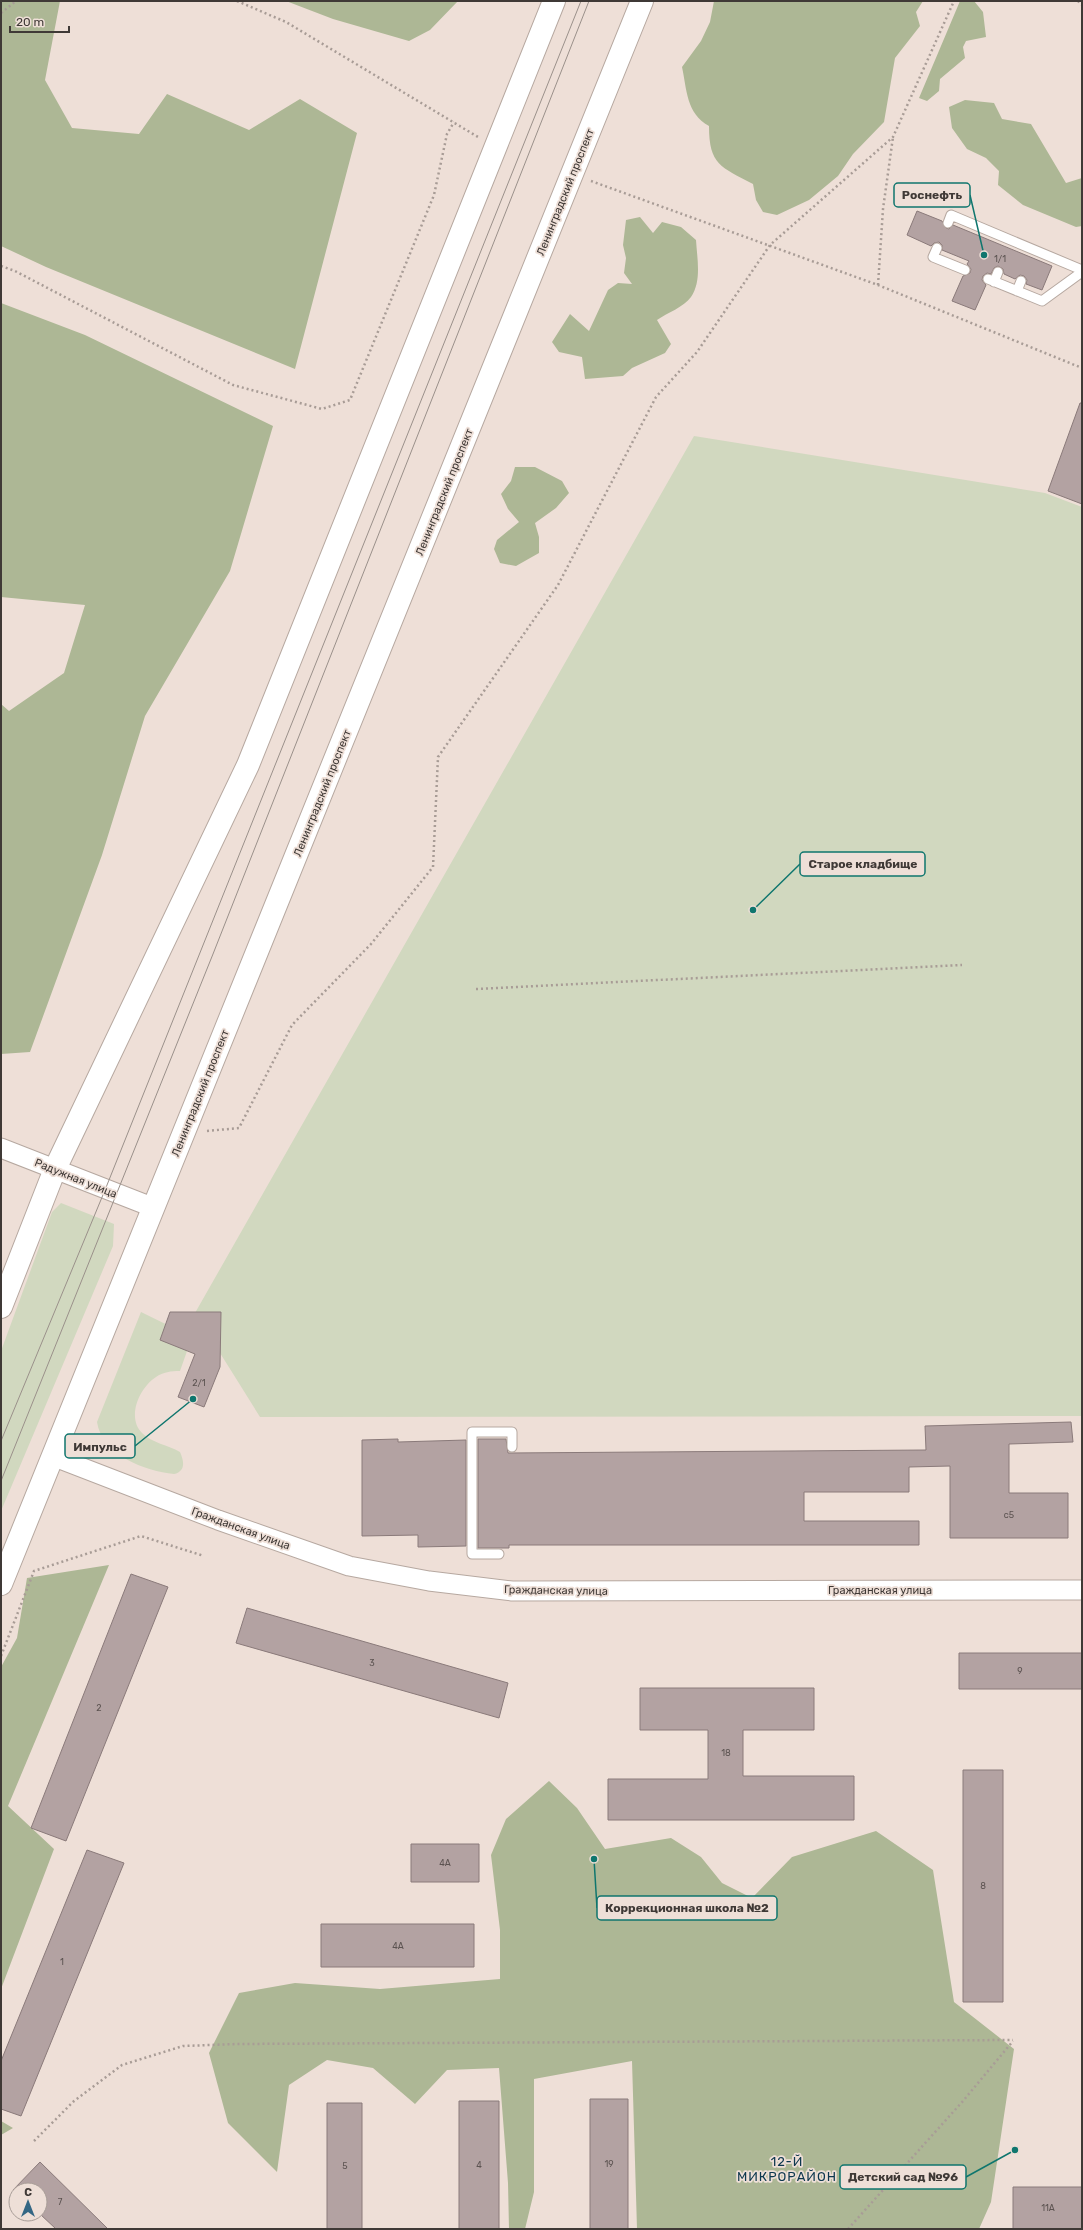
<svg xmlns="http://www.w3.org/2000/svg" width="1083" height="2230" viewBox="0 0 1083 2230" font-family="Rubik,sans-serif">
  <rect width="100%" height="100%" fill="#eedfd7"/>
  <!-- green -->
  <path fill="#d1d8bf" d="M 694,436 L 1045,493 L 1082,507 L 1082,1416 L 260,1417 L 195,1313 Z
    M 61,1203 L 114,1224 L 113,1246 L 1,1511 L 1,1351 L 52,1212 Z
    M 141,1312 L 192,1337 L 180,1371 C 171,1371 163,1372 156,1377 C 140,1387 126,1417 142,1433 C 152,1443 168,1445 180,1452 C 184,1461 186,1471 174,1474 C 145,1471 102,1455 97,1422 Z"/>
  <!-- forest -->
  <path fill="#adb795" d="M 1,1 L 60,1 L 45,80 L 72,128 L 139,134 L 167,94 L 249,130 L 300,99 L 357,133 L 295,369 L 46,267 L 1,246 Z
    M 286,1 L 458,1 L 430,30 L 409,41 L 333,19 Z
    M 714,1 L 923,1 L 916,12 L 920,26 L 895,58 L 884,122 L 853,154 L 838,176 L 809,200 L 777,215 L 763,212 L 756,200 L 753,184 C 721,167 709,165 709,126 C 686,113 687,90 682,67 L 701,41 L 710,22 Z
    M 960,1 L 974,1 L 983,12 L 986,37 L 966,41 L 963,47 L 965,58 L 940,79 L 939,91 L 927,101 L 919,98 Z
    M 965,100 L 994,103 L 1002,119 L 1031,124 L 1066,183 L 1082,178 L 1082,226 L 1076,227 L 1023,205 L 998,185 L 999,171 L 986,158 L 967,149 L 952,128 L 949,107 Z
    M 640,217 L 653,233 L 662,222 L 681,227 L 696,240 C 697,258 702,281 691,297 C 684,307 667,313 657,320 L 671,344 L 665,353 L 632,368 L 623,376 L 585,379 L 582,357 L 559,352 L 552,342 L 570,314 L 589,331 L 608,290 L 618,283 L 632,284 L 624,273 L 626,258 L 623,245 L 626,220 Z
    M 1,303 L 85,335 L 273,426 L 230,571 L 145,716 L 102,855 L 30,1052 L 1,1054 L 1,704 L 9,711 L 64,673 L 85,605 L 1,597 Z
    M 515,467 L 535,467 L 562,481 L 569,493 L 556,508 L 535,523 L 539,537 L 539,553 L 516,566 L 500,563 L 494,549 L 497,540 L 519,522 L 508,509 L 501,494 L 511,481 Z
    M 109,1565 L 8,1806 L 54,1849 L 1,1989 L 1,1667 L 17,1638 L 27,1578 Z
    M 549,1781 L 577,1808 L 605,1849 L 671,1838 L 701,1857 L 722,1883 L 752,1898 L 792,1857 L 876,1831 L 933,1870 L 954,2002 L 1014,2049 L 991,2202 L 979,2229 L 637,2229 L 632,2061 L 534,2079 L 534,2192 L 525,2229 L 509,2229 L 508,2183 L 499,2068 L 447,2070 L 415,2104 L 373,2068 L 327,2060 L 289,2085 L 277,2172 L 228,2123 L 209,2053 L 239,1993 L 295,1983 L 380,1989 L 500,1979 L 500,1930 L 491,1855 L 506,1819 Z
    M 1,2121 L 13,2128 L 1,2135 Z"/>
  <!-- building -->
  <path fill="#b3a2a2" stroke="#8a7a7a" d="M 917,211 L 942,221 L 946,228 L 949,229 L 953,225 L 1052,266 L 1042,290 L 1026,284 L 1027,280 L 1024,276 L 1020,275 L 1015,279 L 1004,274 L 1003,269 L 998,266 L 994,268 L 991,274 L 987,273 L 983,276 L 982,280 L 986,285 L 975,310 L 952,301 L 963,276 L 970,273 L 971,269 L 967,264 L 969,261 L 942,250 L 942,245 L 939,242 L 934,243 L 931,246 L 907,235 Z
    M 1080,403 L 1082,403 L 1082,504 L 1048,491 Z
    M 170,1312 L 221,1312 L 220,1367 L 204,1407 L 178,1397 L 195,1354 L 160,1340 Z
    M 1071,1422 L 1073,1442 L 1009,1444 L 1009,1493 L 1068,1493 L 1068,1538 L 950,1538 L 950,1466 L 909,1467 L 909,1492 L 804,1492 L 804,1521 L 919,1521 L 919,1545 L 509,1545 L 509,1548 L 478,1548 L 478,1439 L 506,1439 L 508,1453 L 926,1450 L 925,1426 Z
    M 398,1439 L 398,1442 L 466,1440 L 466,1546 L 418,1547 L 418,1535 L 362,1536 L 362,1440 Z
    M 131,1574 L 168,1587 L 66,1841 L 31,1828 Z
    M 247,1608 L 508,1683 L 499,1718 L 236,1643 Z
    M 959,1653 L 1082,1653 L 1082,1689 L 959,1689 Z
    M 640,1688 L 814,1688 L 814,1730 L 743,1730 L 743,1776 L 854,1776 L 854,1820 L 608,1820 L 608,1779 L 708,1779 L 708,1730 L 640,1730 Z
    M 963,1770 L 1003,1770 L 1003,2002 L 963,2002 Z
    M 411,1844 L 479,1844 L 479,1882 L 411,1882 Z
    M 87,1850 L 124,1863 L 21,2116 L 1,2109 L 1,2061 Z
    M 321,1924 L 474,1924 L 474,1967 L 321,1967 Z
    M 590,2099 L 628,2099 L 628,2229 L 590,2229 Z
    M 459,2101 L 499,2101 L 499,2229 L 459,2229 Z
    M 327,2103 L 362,2103 L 362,2229 L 327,2229 Z
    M 40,2162 L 108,2229 L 56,2229 L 40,2214 L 40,2190 L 13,2190 Z
    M 1013,2187 L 1082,2187 L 1082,2229 L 1013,2229 Z"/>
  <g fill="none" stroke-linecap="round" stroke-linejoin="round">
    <!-- lane casing -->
    <g stroke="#b6a8a0" stroke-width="11">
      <path id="lane" d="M 948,223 L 951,215 L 1082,270
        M 937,248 L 933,257 L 965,270
        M 988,279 L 1042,301 L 1082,272
        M 994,282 L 998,272
        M 1017,291 L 1021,281
        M 499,1554 L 472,1554 L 472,1432 L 512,1432 L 512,1447"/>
    </g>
    <!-- street casing -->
    <g stroke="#b6a8a0" stroke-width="21">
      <path id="street" d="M 1,1148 L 152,1207
        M 52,1456 L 218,1520 L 349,1566 L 429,1581 L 512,1591 L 1082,1590"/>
    </g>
    <!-- secondary casing -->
    <g stroke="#b6a8a0" stroke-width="24">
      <path id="secondary" d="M 1,1307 L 55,1169 L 248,765 L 554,1
        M 1,1584 L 642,1"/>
    </g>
    <!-- path -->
    <path stroke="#a89c96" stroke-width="2.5" stroke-dasharray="2 3" stroke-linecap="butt" d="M 237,1 L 286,22 L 478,137
      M 1078,1 L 1082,5
      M 1,13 L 16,1
      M 591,181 L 878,285 L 1082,368
      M 1,266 L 15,271 L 233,385 L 322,409 L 350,400 L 434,195 L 447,134 L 454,122
      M 878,285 L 883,209 L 893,137
      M 476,989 L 962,965
      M 207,1131 L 239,1128 L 292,1025 L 371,944 L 433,867 L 438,757 L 558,585 L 656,397 L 697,352 L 770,245 L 893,137 L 954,1
      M 1,1656 L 34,1571 L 141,1536 L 204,1556
      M 34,2141 L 74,2101 L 122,2065 L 183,2046 L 236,2044 L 1013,2040
      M 848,2229 L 963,2101 L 1013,2041"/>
    <!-- lane -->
    <use href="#lane" stroke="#fff" stroke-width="9"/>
    <!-- street -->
    <use href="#street" stroke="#fff" stroke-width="19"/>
    <!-- secondary -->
    <use href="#secondary" stroke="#fff" stroke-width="22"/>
    <!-- tram -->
    <path stroke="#9a908a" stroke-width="1" d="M 1,1441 L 105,1190 L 581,1
      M 1,1481 L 213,954 L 589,1"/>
  </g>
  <g text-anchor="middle" stroke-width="3.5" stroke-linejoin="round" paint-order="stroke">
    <!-- number labels -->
    <g font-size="9" fill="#5c5351">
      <text x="1000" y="262">1/1</text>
      <text x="199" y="1386">2/1</text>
      <text x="1009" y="1518">с5</text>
      <text x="372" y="1666">3</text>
      <text x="1020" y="1674">9</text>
      <text x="99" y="1711">2</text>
      <text x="726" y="1756">18</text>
      <text x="445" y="1866">4А</text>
      <text x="983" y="1889">8</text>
      <text x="398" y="1949">4А</text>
      <text x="62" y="1965">1</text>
      <text x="609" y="2167">19</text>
      <text x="479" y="2168">4</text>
      <text x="345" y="2169">5</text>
      <text x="60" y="2205">7</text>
      <text x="1048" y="2211">11А</text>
    </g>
    <!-- street labels -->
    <g font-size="11" fill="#3f3936" stroke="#eedfd7">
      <text transform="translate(565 192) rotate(-68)" y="4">Ленинградский проспект</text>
      <text transform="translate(444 492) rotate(-68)" y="4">Ленинградский проспект</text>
      <text transform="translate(322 793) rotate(-68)" y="4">Ленинградский проспект</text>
      <text transform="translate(200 1093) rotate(-68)" y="4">Ленинградский проспект</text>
      <text transform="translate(76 1178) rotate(22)" y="4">Радужная улица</text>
      <text transform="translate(241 1528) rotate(20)" y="4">Гражданская улица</text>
      <text transform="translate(556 1590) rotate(1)" y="4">Гражданская улица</text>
      <text x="880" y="1594">Гражданская улица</text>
    </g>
    <!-- quarter labels -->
    <g font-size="13" letter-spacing="1" fill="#0d374e" stroke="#eedfd7">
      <text x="787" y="2166">12-Й<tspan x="787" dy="15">МИКРОРАЙОН</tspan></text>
    </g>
  </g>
  <!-- callouts -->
  <path fill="none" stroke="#0f766e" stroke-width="1.5" d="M984 255L970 195M753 910L800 864M193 1399L135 1446M594 1859L597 1908M1015 2150L966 2177"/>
  <g fill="#0f766e" stroke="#eedfd7" stroke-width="1.5">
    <circle cx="984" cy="255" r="4"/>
    <circle cx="753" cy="910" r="4"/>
    <circle cx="193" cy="1399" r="4"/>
    <circle cx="594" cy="1859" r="4"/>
    <circle cx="1015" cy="2150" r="4"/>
  </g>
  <g fill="#eedfd7" stroke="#0f766e" stroke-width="1.5">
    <rect x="894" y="183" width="76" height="24" rx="4"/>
    <rect x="800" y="852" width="125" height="24" rx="4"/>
    <rect x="65" y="1434" width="70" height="24" rx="4"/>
    <rect x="597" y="1896" width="180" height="24" rx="4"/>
    <rect x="840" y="2165" width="126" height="24" rx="4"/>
  </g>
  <g font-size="12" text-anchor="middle" font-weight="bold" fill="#3f3936">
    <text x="932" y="199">Роснефть</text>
    <text x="863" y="868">Старое кладбище</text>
    <text x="100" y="1451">Импульс</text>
    <text x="687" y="1912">Коррекционная школа №2</text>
    <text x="903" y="2181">Детский сад №96</text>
  </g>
  <!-- border -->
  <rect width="1083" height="2230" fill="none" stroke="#3f3936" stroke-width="4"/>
  <!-- north arrow -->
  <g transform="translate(28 2202)"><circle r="19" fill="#eedfd7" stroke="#a89d97"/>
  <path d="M0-3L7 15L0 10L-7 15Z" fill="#346784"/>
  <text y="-6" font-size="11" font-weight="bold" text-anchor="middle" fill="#3f3936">С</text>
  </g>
  <!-- scale -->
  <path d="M10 26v6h59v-6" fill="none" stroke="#3f3936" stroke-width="2"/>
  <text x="16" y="26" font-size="12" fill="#3f3936" stroke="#eedfd7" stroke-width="3" paint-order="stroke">20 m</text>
</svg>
